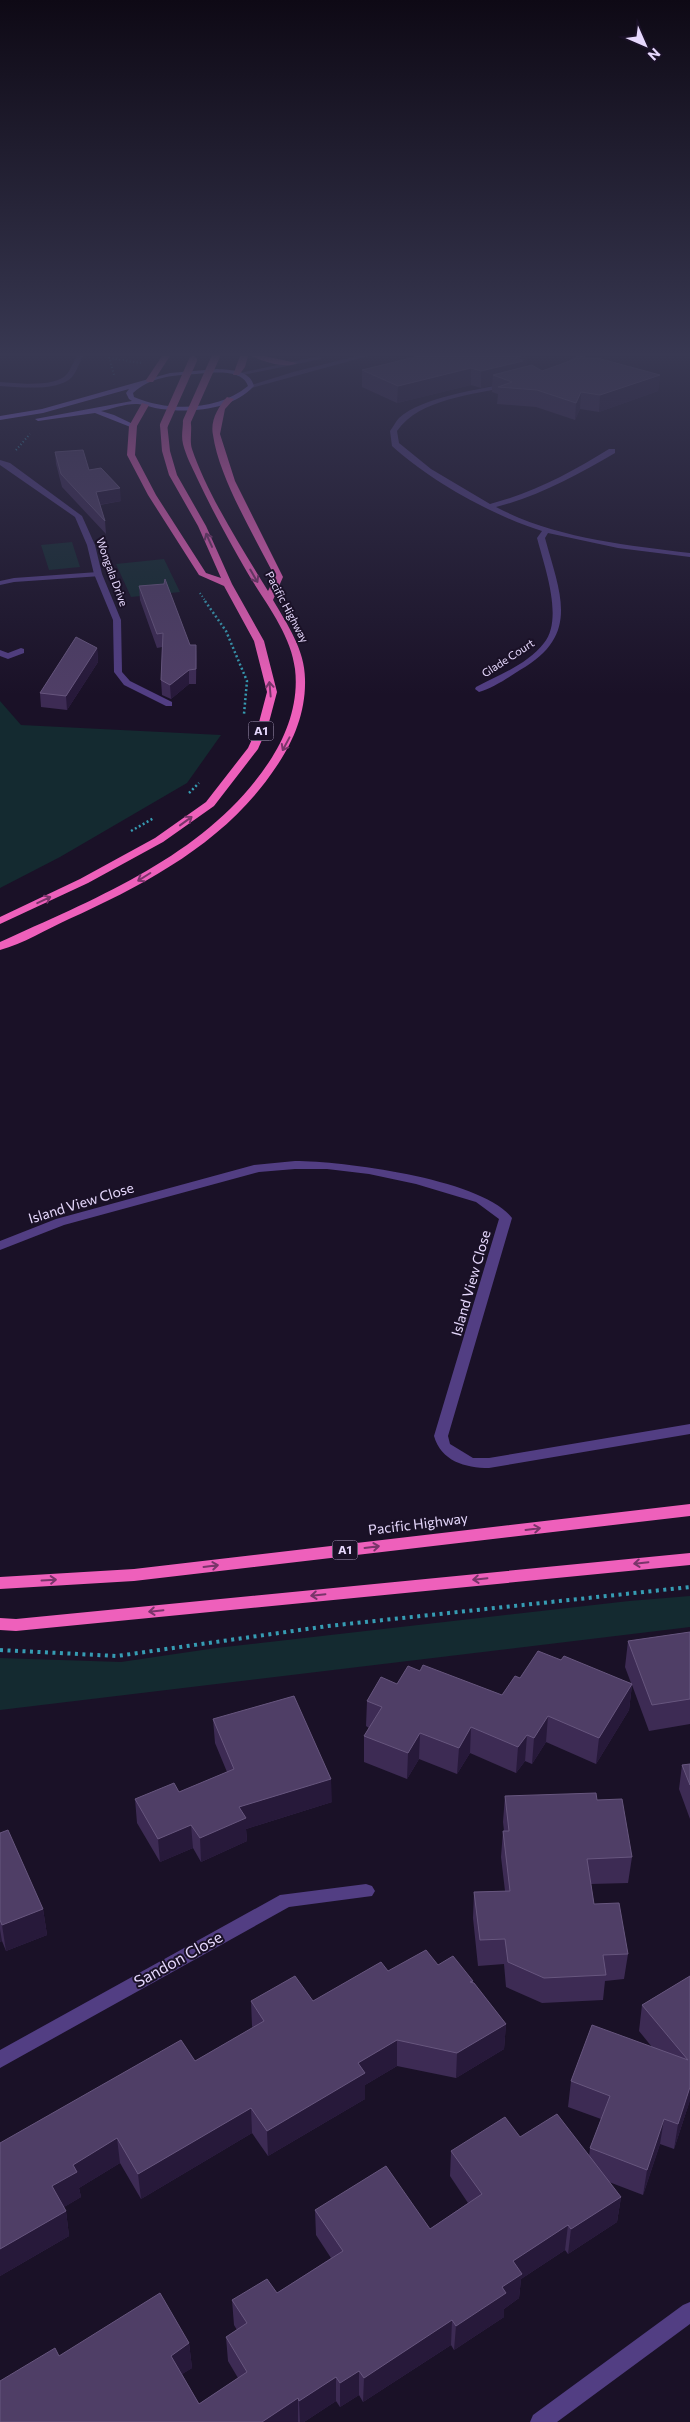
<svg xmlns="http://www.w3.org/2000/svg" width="690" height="2422" viewBox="0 0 690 2422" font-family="Commissioner,sans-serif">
  <rect width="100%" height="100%" fill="#1a1127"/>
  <!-- green -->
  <path fill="#142a30" d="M 72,542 L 80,567 L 49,570 L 41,545 Z
    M 164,559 L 180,592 L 131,597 L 116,564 Z
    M 0,701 L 21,725 L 221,735 L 187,783 L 60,857 L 0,888 Z
    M 690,1596 L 690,1627 L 0,1710 L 0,1658 L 121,1662 L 216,1648 L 629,1601 Z"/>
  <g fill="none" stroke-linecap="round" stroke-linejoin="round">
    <!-- path-far2 -->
    <path stroke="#369cb3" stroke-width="2" stroke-dasharray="1 2.5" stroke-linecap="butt" d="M 109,357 L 114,375
      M 109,358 L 141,363
      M 16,450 L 30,434
      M 200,593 L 206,602"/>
    <!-- path-far1 -->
    <path stroke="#369cb3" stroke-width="2.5" stroke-dasharray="2 2.5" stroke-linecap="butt" d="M 205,601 L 226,631 L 247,681 L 244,714
      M 189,793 L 199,783
      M 131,831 L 154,818"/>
    <!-- path -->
    <path stroke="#369cb3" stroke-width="4" stroke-dasharray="3 4.5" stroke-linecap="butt" d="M 0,1650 L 117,1656 L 328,1626 L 690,1587"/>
    <!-- service -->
    <path fill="#523e83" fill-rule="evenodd" d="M 77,356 L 83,356 C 79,363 77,371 72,377 C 58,392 19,387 0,386 L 0,382 C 17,383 55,388 67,374 C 71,369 73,362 77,356 Z
      M 98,572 L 102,574 L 101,576 L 14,582 L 0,585 L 0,581 L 14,578 Z
      M 21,648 L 24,649 L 24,653 L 8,659 L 0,656 L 0,650 L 8,653 Z"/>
    <!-- minor -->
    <path fill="#523e83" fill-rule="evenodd" d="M 577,356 L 585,356 L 562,368 L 557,367 Z
      M 508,383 L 510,384 L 510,386 C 474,395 420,398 397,431 L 399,443 L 431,469 L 490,504 C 533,493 572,472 609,449 L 615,449 L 615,453 C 577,475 539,496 496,507 C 555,538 625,545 690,553 L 690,557 L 618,548 L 548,533 L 545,538 C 560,594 581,635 520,670 C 508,678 493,688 479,692 L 475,689 L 476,687 C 499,675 528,664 544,643 C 564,619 544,565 537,538 L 542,531 C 493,516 429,480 392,446 L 390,431 C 393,427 396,421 399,418 C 422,397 478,390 508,383 Z
      M 0,460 L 10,463 L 82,516 L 95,545 L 102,574 L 121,620 L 122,672 L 130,681 L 172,702 L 172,706 L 166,706 L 124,685 L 114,672 L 113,620 L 94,574 L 87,545 L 75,517 L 0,465 Z
      M 295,1161 C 343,1161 483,1179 512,1218 L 448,1436 L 450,1444 L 473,1458 L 489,1458 L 690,1424 L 690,1434 L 489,1468 C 465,1468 441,1461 434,1436 L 499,1219 L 476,1202 L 416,1184 L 369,1174 L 327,1169 L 295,1169 L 259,1172 L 64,1225 L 0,1250 L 0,1241 L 56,1219 L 254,1165 Z
      M 366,1884 L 372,1886 L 375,1891 L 372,1896 L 289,1907 L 0,2068 L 0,2050 L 280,1895 Z"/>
    <!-- tertiary -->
    <path fill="#523e83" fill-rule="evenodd" d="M 319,356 L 321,357 L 321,359 L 238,376 L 235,374 Z
      M 357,356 L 368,356 L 251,388 L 248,386 L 293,372 Z
      M 690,2302 L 690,2324 L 557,2422 L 530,2422 L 533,2415 L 683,2305 Z"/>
    <!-- secondary -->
    <path fill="#9875f8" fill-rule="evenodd" d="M 217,369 C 231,370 250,370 254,386 C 232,410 192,413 161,409 C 153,408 146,405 138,404 C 127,403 111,409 101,411 L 114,415 L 135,425 L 137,426 L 133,428 L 95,413 L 38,421 L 35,419 L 132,401 L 129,399 L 126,393 L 129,389 L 43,413 L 0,420 L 0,416 L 42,409 L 170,373 ZM 196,374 C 210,373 242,368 248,386 C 218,411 169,412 134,397 L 133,393 C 150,377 173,375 196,374 Z"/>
    <!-- trunk -->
    <path fill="#ee60bb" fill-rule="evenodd" d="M 162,356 L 170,356 L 153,382 L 147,382 L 146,380 Z
      M 240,356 L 248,356 L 245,367 L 239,375 L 233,375 Z
      M 252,356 L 264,356 L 297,363 C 287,369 262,362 252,356 Z
      M 227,397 L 234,399 L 225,409 L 220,434 L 235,481 L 283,577 L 273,600 C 287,624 305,650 305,679 C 306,711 294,741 276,767 C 227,841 148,883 69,919 C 47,929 23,944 0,950 L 0,942 C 98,897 207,855 269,762 C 287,735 299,702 295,669 C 291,634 264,601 247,572 C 229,541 212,510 197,478 C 192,467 186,456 183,444 C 181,436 183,428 183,421 L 190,419 C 193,429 189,439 192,449 C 207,494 243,550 268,591 L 275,577 C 255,537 219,478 213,435 C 210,421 218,407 227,397 Z
      M 142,403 L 149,405 L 137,426 L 135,455 L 156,495 L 206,573 L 221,578 L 198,526 L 169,475 L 162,451 L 160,425 L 167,423 L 170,451 L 177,475 L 206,526 L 232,584 L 264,641 L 277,692 L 268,726 L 258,749 L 214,806 L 163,842 L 88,883 L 0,924 L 0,917 L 80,879 L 155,838 L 206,802 L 248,748 L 258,726 L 267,692 L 254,641 L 224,586 L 199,575 L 148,495 L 127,455 L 129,426 Z
      M 690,1504 L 690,1516 L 134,1581 L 0,1589 L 0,1577 L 134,1569 Z
      M 690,1553 L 690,1565 L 16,1631 L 0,1630 L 0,1618 L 16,1619 Z"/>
    <!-- trunk-bridge -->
    <path stroke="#ee60bb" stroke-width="8" d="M 187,421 L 216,356
      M 164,425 L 193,360"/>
  </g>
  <!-- wall -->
  <path fill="#3d2b54" d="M 417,356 L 527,356 L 526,367 L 542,371 L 660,375 L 658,391 L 599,412 L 580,409 L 575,420 L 536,407 L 497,404 L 498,394 L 492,392 L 492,385 L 481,388 L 471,385 L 397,403 L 362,387 L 362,370 Z
    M 55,452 L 89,470 L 121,501 L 100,505 L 105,521 L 106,534 L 62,487 L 56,464 Z
    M 139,586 L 190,645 L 196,645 L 196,684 L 189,684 L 171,699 L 162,695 L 161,680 L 162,647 L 157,648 L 140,600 Z
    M 97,648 L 98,662 L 67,710 L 41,707 L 40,693 Z
    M 690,1632 L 690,1724 L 649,1731 L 632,1685 L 629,1710 L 596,1764 L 546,1742 L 532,1764 L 525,1761 L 516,1773 L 470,1753 L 457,1774 L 419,1759 L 407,1779 L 364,1762 L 364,1736 L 369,1728 L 366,1726 L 367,1701 L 420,1671 L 502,1695 L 520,1678 L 561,1660 L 631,1683 L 625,1667 L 628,1641 Z
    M 213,1719 L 332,1802 L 246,1829 L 247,1841 L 201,1862 L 193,1848 L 160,1862 L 137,1823 L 135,1799 L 179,1792 L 227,1772 L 215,1743 Z
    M 690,1764 L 690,1819 L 679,1789 L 682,1765 Z
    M 505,1796 L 597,1800 L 632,1857 L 628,1883 L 591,1884 L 594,1904 L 628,1954 L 624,1979 L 605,1981 L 603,2000 L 542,2003 L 506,1987 L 504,1964 L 478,1966 L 473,1918 L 474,1892 L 505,1891 L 501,1857 L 503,1831 L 504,1831 L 503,1822 Z
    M 0,1833 L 43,1909 L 47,1935 L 6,1951 L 2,1941 L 0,1942 Z
    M 438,1965 L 473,1981 L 473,1982 L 506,2024 L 504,2049 L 456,2078 L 397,2066 L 365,2085 L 365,2099 L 268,2156 L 252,2133 L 141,2199 L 120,2163 L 79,2188 L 81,2197 L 64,2207 L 66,2211 L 69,2236 L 0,2276 L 0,2143 L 195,2061 L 253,2028 L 252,2026 L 251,2001 L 313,2001 L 388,1971 Z
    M 690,1976 L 690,2100 L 674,2149 L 660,2144 L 643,2195 L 609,2182 L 621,2197 L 617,2222 L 568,2254 L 565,2250 L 521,2279 L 519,2298 L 504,2309 L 504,2317 L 454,2350 L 451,2345 L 363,2402 L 359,2395 L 340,2407 L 336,2401 L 304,2422 L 0,2422 L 59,2356 L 189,2343 L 192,2368 L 182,2374 L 199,2404 L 238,2378 L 228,2361 L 226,2337 L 237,2330 L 234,2325 L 232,2300 L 277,2293 L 331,2258 L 316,2235 L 315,2210 L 430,2229 L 468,2203 L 450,2176 L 451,2151 L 520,2137 L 589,2157 L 590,2148 L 601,2119 L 568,2107 L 571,2081 L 652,2047 L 639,2031 L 642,2005 Z"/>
  <!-- shaded-wall -->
  <path fill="#27193a" d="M 521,356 L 527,356 L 526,371 L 493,375 L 492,385 L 481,388 L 481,371 L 516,357 Z
    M 471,368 L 471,385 L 397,403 L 398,386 Z
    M 660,375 L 658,391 L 599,412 L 600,395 Z
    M 581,392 L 580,409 L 575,420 L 576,403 Z
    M 120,488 L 121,501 L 97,505 L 96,492 Z
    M 196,645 L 197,659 L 196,684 Z
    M 97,648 L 98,662 L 67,710 L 66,696 Z
    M 189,670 L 189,684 L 171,699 L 170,685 Z
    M 632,1684 L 629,1710 L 596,1764 L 599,1738 Z
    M 548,1716 L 546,1742 L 532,1764 L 534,1738 Z
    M 471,1727 L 470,1753 L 457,1774 L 459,1748 Z
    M 420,1733 L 419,1759 L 407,1779 L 408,1753 Z
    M 527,1735 L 525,1761 L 516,1773 L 518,1747 Z
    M 331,1779 L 332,1802 L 246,1829 L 247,1841 L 201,1862 L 200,1838 L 239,1807 Z
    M 191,1825 L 193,1848 L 160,1862 L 158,1839 Z
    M 43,1909 L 47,1935 L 6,1951 L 2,1925 Z
    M 0,1929 L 2,1941 L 0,1942 Z
    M 506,2024 L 504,2049 L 456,2078 L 457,2053 Z
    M 397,2040 L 397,2066 L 365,2085 L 365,2099 L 268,2156 L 267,2131 L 358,2063 Z
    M 690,2087 L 690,2100 L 674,2149 L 678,2124 Z
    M 251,2108 L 252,2133 L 141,2199 L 138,2174 Z
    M 664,2119 L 660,2144 L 643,2195 L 647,2170 Z
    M 117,2138 L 120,2163 L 79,2188 L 81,2197 L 56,2212 L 52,2186 L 73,2165 Z
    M 621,2197 L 617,2222 L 568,2254 L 571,2229 Z
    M 66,2211 L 69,2236 L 0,2276 L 0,2249 Z
    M 568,2225 L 565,2250 L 521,2279 L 519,2298 L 504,2309 L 504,2317 L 454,2350 L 456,2326 L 502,2287 L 513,2261 Z
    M 452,2320 L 451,2345 L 363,2402 L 364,2378 Z
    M 189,2343 L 192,2368 L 173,2380 L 171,2356 Z
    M 359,2371 L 359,2395 L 340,2407 L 340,2383 Z
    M 336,2377 L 336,2401 L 304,2422 L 300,2422 L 299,2401 Z
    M 298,2398 L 298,2422 L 262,2422 Z"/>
  <!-- building -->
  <path fill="#4f3e66" stroke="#67567e" d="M 419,356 L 521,356 L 516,357 L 523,361 L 481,371 L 471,368 L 398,386 L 362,370 Z
    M 581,357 L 601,359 L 660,375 L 600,395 L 581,392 L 576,403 L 537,390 L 498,387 L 512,382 L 493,375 L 532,365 L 542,371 Z
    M 83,450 L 89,470 L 101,468 L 120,488 L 96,492 L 105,521 L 61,474 L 55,452 Z
    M 165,579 L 190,645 L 196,645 L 196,669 L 189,670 L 170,685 L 161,680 L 163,633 L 157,634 L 139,586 L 164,584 Z
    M 76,637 L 97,648 L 66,696 L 40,693 Z
    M 690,1632 L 690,1699 L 652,1705 L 628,1641 Z
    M 538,1651 L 561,1660 L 564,1656 L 632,1684 L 599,1738 L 548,1716 L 534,1738 L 527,1735 L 518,1747 L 471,1727 L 459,1748 L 420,1733 L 408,1753 L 364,1736 L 382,1707 L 367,1701 L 381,1677 L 397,1684 L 408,1666 L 420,1671 L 423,1665 L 502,1695 L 515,1676 L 520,1678 Z
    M 294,1696 L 331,1779 L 239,1807 L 246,1818 L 200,1838 L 191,1825 L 158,1839 L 135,1799 L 174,1783 L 179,1792 L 234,1769 L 213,1719 Z
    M 690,1764 L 690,1785 L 682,1765 Z
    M 596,1793 L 597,1800 L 622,1799 L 632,1857 L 587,1859 L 594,1904 L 619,1903 L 628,1954 L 603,1955 L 606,1975 L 544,1978 L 508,1962 L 505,1939 L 480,1940 L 474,1892 L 510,1891 L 503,1831 L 509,1831 L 505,1796 Z
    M 8,1830 L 43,1909 L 2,1925 L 0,1920 L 0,1833 Z
    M 426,1950 L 438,1965 L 453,1956 L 473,1981 L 470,1982 L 474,1983 L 506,2024 L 457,2053 L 397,2040 L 358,2063 L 365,2073 L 267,2131 L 251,2108 L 138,2174 L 117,2138 L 73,2165 L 77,2172 L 52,2186 L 66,2211 L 0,2249 L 0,2143 L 181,2040 L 195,2061 L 264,2021 L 251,2001 L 295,1976 L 313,2001 L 381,1962 L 388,1971 Z
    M 690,1976 L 690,2087 L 678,2124 L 664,2119 L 647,2170 L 590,2148 L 610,2096 L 571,2081 L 592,2025 L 688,2060 L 642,2005 Z
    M 557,2114 L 621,2197 L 571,2229 L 568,2225 L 513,2261 L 522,2274 L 502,2287 L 506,2293 L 456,2326 L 452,2320 L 364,2378 L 359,2371 L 340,2383 L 336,2377 L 299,2401 L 298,2398 L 262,2422 L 0,2422 L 0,2381 L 55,2348 L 59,2356 L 160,2293 L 189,2343 L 171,2356 L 199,2404 L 247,2372 L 226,2337 L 247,2323 L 232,2300 L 267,2279 L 277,2293 L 343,2251 L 315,2210 L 386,2166 L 430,2229 L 482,2194 L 451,2151 L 505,2117 L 520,2137 Z"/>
  <!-- one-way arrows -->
  <defs><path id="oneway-shaft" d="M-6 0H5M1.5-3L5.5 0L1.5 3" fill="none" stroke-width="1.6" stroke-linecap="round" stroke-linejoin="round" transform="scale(1.25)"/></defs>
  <g stroke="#79356a">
    <use href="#oneway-shaft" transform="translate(209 540) rotate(-114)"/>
    <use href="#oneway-shaft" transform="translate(254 576) rotate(60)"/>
    <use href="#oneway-shaft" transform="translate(270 689) rotate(-95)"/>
    <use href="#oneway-shaft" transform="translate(286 744) rotate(118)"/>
    <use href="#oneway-shaft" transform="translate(186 821) rotate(-36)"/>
    <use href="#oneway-shaft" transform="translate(144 877) rotate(148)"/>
    <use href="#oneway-shaft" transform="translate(44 900) rotate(-25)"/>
    <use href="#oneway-shaft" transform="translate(533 1529) rotate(-7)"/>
    <use href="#oneway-shaft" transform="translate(372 1547) rotate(-7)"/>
    <use href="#oneway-shaft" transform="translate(641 1563) rotate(174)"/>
    <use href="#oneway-shaft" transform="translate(211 1566) rotate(-7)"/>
    <use href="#oneway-shaft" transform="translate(480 1579) rotate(174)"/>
    <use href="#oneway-shaft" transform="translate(49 1580) rotate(-3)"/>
    <use href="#oneway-shaft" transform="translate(318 1595) rotate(174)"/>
    <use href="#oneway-shaft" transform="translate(156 1611) rotate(174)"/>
  </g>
  <!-- sky -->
  <linearGradient id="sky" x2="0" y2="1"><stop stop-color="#0e0915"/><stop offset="0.51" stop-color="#383852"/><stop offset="1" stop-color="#383852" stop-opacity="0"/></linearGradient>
  <rect width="690" height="695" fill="url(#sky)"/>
  <g text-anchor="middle" stroke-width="4" stroke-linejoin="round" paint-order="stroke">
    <!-- far-street labels -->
    <g font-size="11" fill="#e6d8fd" stroke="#1a1127">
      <text transform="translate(112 572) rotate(70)" y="4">Wongala Drive</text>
      <text transform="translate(287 607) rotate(62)" y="4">Pacific Highway</text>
      <text transform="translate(508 658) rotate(-33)" y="4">Glade Court</text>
    </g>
    <!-- shield labels -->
    <g fill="#1a1127" stroke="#a99cbd" stroke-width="1">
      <rect x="248.5" y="721.5" width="25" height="19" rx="4"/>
      <rect x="332.5" y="1540.5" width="25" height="19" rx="4"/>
    </g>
    <g font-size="12" font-weight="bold" fill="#e6d8fd">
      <text x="261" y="735">A1</text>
      <text x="345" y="1554">A1</text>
    </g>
    <!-- street labels -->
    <g font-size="14" fill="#e6d8fd" stroke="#1a1127">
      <text transform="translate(81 1203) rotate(-17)" y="5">Island View Close</text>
      <text transform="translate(471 1283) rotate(-74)" y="5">Island View Close</text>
      <text transform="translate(418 1524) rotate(-7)" y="5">Pacific Highway</text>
    </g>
    <!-- near-street labels -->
    <g font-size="16" fill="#e6d8fd" stroke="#1a1127">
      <text transform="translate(178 1959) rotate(-29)" y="6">Sandon Close</text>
    </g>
  </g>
  <!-- north arrow -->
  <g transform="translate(645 45) rotate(135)" stroke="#1a1127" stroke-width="4" paint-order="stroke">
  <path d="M0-4L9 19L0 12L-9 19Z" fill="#e6d8fd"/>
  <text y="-8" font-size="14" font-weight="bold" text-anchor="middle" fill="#e6d8fd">N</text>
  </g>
</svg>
